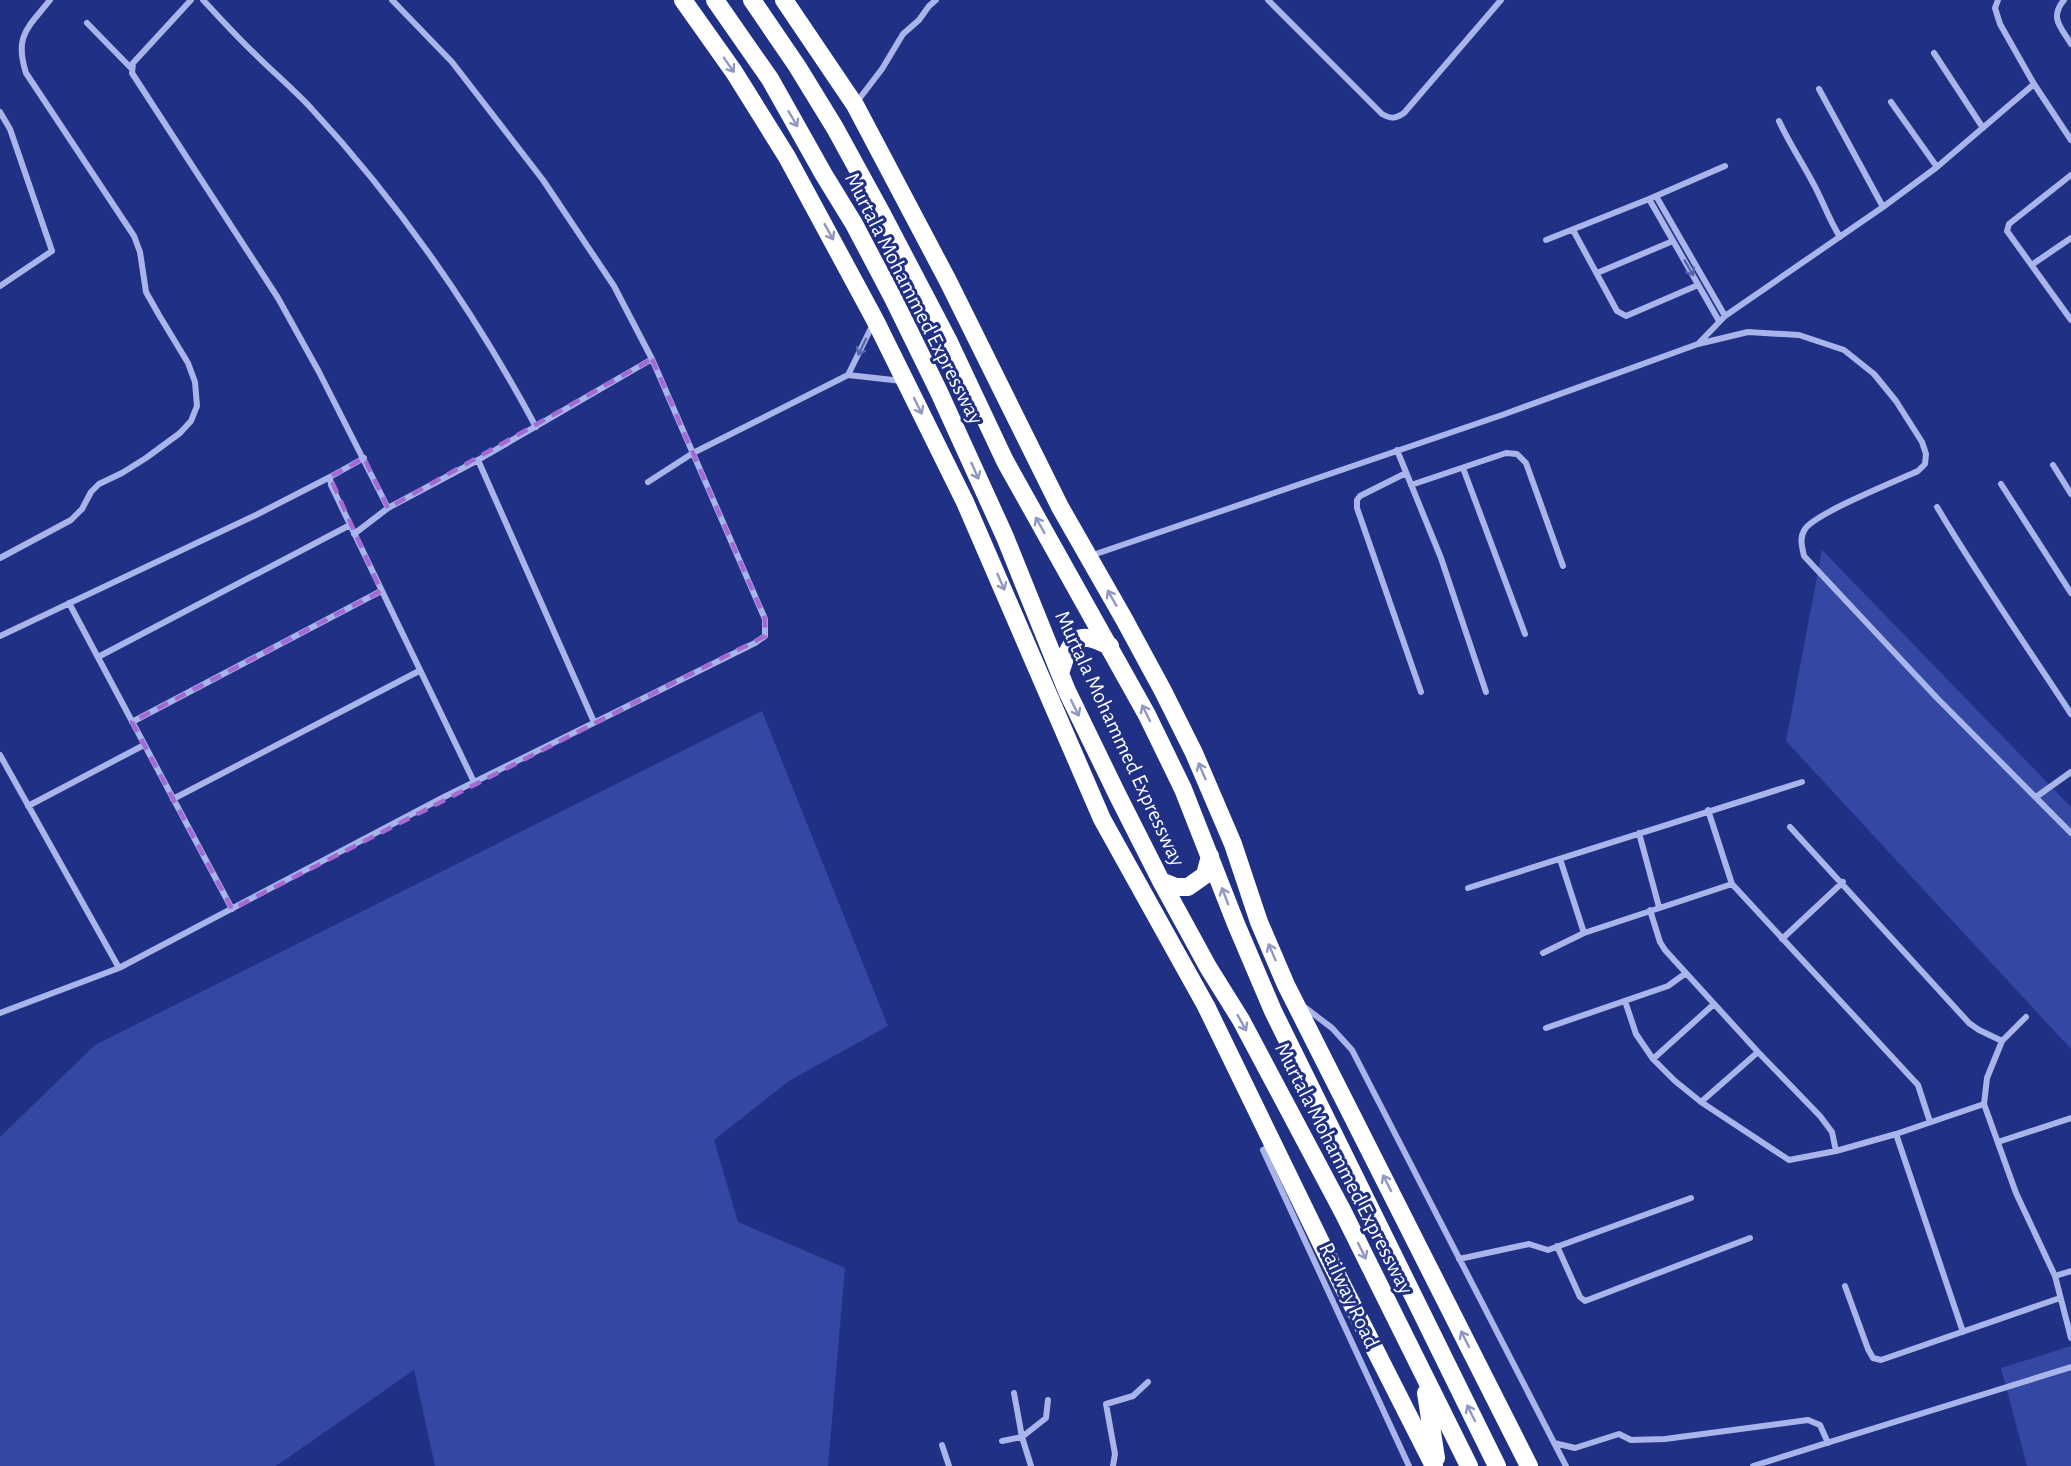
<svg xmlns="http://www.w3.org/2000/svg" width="2071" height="1466" viewBox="0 0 2071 1466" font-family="'Alegreya Sans',sans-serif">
  <rect width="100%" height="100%" fill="#203085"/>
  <!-- green -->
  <path fill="#3347a3" d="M 1822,550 L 2071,807 L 2071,1049 L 1786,741 Z
    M 762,711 L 888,1026 L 789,1081 L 714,1140 L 738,1222 L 845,1268 L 828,1466 L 435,1466 L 414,1370 L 276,1466 L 0,1466 L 0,1137 L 95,1045 Z
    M 2071,1346 L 2071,1466 L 2027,1466 L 2001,1368 Z"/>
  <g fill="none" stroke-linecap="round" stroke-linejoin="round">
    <!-- street -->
    <path stroke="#a8b4ea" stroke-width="6" d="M 191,0 L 133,63 L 132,73 L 278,298 L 319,372 L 388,508
      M 203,0 C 220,18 236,36 254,53 C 272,71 292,88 310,107 C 399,203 474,311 536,427
      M 392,0 L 452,62 L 543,180 L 614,286 L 652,359
      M 1268,0 L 1382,114 C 1391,119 1395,119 1404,113 L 1501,0
      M 1998,0 L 1995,8 L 2000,24 L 2034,84
      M 2064,0 C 2049,18 2061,27 2071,44
      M 87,23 L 131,68
      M 1934,53 L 1983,128
      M 1819,89 L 1883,207
      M 1891,102 L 1937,167
      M 856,103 L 882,69 L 903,34 L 919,20 L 929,6 L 936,0
      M 0,112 L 10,129 L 52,251 L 0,286
      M 1779,121 C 1789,143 1802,162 1813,183 C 1823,201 1829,220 1840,237
      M 2071,175 L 2009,224 L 2007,231 L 2071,320
      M 1656,196 L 1725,316
      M 1649,199 L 1719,321
      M 1573,230 L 1617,311 L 1626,316 L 1698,285
      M 1546,240 L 1649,199 L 1725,166
      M 2033,264 L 2071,238
      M 1597,273 L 1673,241
      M 1699,343 L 1725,316 L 1883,207 L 1937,167 L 2034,84 L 2071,140
      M 848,375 L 873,324
      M 1397,450 L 1441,558 L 1486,692
      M 364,458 L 330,477 L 331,485 L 474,782
      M 2053,465 L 2071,494
      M 1463,468 L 1525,634
      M 1406,473 L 1360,496 L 1357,500 L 1357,508 L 1421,692
      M 648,482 L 693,453 L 848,375 L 902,381
      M 2001,484 L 2071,593
      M 1411,485 L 1506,453 L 1517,454 L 1526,463 L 1563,566
      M 1937,507 C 1979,578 2026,645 2071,714
      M 354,534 L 388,508 L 478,460
      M 1090,556 L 1502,415 L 1698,344 L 1748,332 L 1799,335 L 1844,350 L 1874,374 L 1896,401 L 1922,442 L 1926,454 L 1925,464 L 1918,471 C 1896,481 1816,513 1805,529 C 1799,538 1802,546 1804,556 L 1937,698 L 2071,833
      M 0,558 L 71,520 L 82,509 L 91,492 L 99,484 L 122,473 L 146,458 L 180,433 L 191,421 L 197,406 L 195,382 L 188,363 L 159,315 L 146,292 L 140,252 L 134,236 L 26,73 C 14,35 28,28 50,0
      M 69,603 L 232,909
      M 0,636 L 256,515 L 330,477
      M 98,657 L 350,525
      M 132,722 L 381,591
      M 0,755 L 119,968
      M 2036,797 L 2071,772
      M 173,799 L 419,671
      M 28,806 L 144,745
      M 1708,810 L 1732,884 L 1918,1085 L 1930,1122
      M 1790,827 L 1969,1023 L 1979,1030 L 2002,1041
      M 1639,833 L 1659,907
      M 1560,859 L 1584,933 L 1732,884
      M 1468,888 L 1802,782
      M 1650,910 L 1660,942 L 1665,950 L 1758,1052 L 1820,1116 L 1832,1132 L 1836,1151
      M 1782,939 L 1843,882
      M 1543,953 L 1584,933
      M 1625,1001 L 1636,1034 L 1653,1059 L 1675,1081 L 1701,1102 L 1789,1160 L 1836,1151 L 1896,1134 L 1984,1104
      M 1303,1006 L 1332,1028 L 1352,1050 L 1566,1466
      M 0,1013 L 119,968 L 444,797 L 755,643 L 765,636 L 765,619 L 652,359 L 478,460 L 594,722
      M 2026,1017 L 2002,1041 L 1987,1078 L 1984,1104 L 2016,1193 L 2055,1276 L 2071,1338
      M 1546,1028 L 1668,986 L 1686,973
      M 1653,1059 L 1714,1004
      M 1701,1102 L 1758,1052
      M 1896,1134 L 1963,1332
      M 1998,1142 L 2071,1118
      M 1273,1145 L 1263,1150 L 1409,1466
      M 1557,1246 L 1580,1297 L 1585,1301 L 1750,1238
      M 1459,1259 L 1529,1244 L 1548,1250 L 1691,1198
      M 2055,1276 L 2071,1271
      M 1845,1286 L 1868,1349 L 1873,1358 L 1881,1360 L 2060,1298
      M 1014,1393 L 1022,1437 L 1046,1418 L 1048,1400
      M 1002,1441 L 1022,1437 L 1031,1466
      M 1554,1443 L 1575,1448 L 1619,1434 L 1631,1440 L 1665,1439 L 1808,1420 L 1820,1425 L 1828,1443
      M 942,1445 L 949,1466
      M 1113,1466 L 1115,1454 L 1106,1404 L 1133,1396 L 1148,1382
      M 1753,1466 L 2071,1367"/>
    <!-- highway -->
    <path stroke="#fff" stroke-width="18" d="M 683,0 L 734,72 L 787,157 L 875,320 L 965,502 L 1102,819 L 1206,1006 L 1324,1249 L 1434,1466
      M 715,0 L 770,79 L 824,175 L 854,224 L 893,298 L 939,392 L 1005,537 L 1067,691 L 1117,794 L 1161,881 L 1208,967 L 1241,1020 L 1343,1212 L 1469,1466
      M 752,0 L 797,66 L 835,128 L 881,212 L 949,342 L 1005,461 L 1147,715 L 1183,789 L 1236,924 L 1273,1011 L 1497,1466
      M 784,0 L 855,105 L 948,281 L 1060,507 L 1124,619 L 1163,691 L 1194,753 L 1233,844 L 1259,922 L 1286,985 L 1529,1466
      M 1060,673 C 1065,660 1069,636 1087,638 C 1095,638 1103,644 1110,646
      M 1161,881 L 1176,887 L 1188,887 L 1205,875 L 1210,856
      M 1426,1393 L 1436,1458"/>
  </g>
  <!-- one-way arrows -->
  <defs><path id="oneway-shaft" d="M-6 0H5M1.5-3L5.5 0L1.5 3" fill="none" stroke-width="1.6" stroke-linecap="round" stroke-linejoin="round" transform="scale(1.5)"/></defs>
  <g stroke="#9098c2">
    <use href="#oneway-shaft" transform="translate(729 65) rotate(55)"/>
    <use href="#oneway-shaft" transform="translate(793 119) rotate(60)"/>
    <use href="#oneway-shaft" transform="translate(829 232) rotate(61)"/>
    <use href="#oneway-shaft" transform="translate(918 406) rotate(64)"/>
    <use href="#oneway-shaft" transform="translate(975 471) rotate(66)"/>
    <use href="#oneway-shaft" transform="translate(1040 525) rotate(-119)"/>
    <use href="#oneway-shaft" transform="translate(1001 582) rotate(66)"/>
    <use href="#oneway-shaft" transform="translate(1112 598) rotate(-120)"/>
    <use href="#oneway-shaft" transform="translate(1075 708) rotate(64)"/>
    <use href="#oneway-shaft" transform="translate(1146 713) rotate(-116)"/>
    <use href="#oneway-shaft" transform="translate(1202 771) rotate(-113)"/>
    <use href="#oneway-shaft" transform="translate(1225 896) rotate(-111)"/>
    <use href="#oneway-shaft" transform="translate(1272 952) rotate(-113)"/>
    <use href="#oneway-shaft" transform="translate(1242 1023) rotate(61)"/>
    <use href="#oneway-shaft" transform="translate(1387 1183) rotate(-117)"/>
    <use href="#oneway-shaft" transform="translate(1362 1251) rotate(64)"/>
    <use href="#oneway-shaft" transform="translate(1465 1339) rotate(-117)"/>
    <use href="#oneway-shaft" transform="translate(1471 1413) rotate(-116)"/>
  </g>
  <g stroke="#5665ad">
    <use href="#oneway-shaft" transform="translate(1689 268) rotate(60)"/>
    <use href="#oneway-shaft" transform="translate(862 347) rotate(116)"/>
  </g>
  <!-- marked area -->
  <path fill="none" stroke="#a36bd2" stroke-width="4.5" stroke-dasharray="12 8" stroke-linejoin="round" d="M 652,359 L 765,619 L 765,636 L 232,909 L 132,722 L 381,591 L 330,477 L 364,458 L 388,508 Z"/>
  <g text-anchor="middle" stroke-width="6" stroke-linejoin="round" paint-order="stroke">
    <!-- street labels -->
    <g font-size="22" fill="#fff" stroke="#203085">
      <text transform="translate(915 298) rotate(63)" y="8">Murtala Mohammed Expressway</text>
      <text transform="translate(1121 738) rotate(65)" y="8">Murtala Mohammed Expressway</text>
      <text transform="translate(1345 1168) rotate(63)" y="8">Murtala Mohammed Expressway</text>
      <text transform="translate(1350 1295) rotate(65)" y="8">Railway Road</text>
    </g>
  </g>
</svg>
